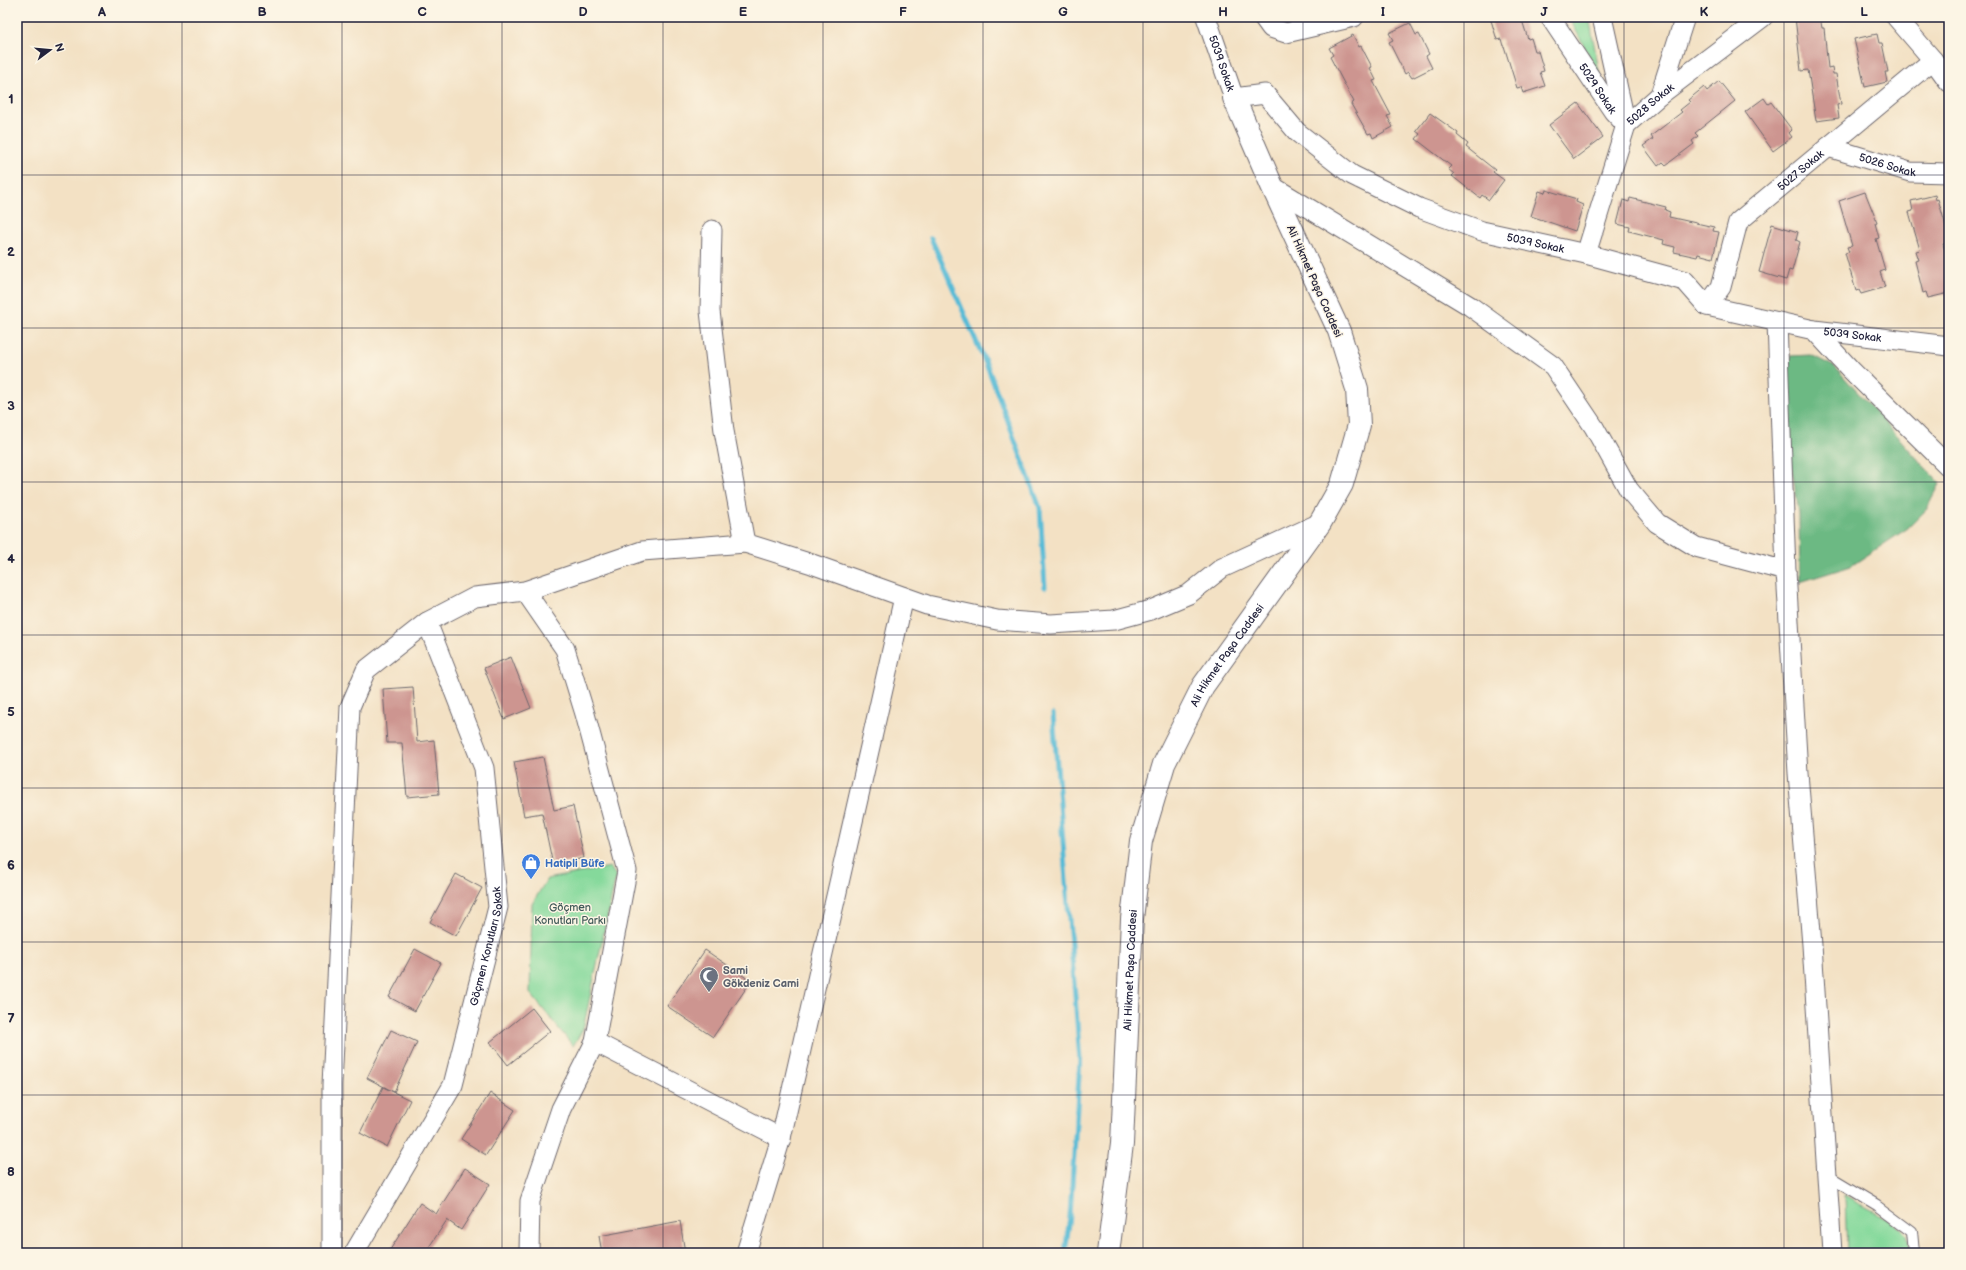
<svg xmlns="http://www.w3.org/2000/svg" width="1966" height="1270" viewBox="0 0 1966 1270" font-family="'Balsamiq Sans',sans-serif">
  <rect width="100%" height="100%" fill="#fcf5e5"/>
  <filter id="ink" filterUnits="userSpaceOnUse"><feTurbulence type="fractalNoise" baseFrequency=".025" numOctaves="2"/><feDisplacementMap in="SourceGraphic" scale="8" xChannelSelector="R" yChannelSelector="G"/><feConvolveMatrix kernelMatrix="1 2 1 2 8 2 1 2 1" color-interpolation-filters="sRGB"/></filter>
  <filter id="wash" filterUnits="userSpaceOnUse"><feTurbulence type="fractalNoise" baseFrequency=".012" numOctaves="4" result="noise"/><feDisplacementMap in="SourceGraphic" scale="16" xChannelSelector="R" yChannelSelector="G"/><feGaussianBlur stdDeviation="0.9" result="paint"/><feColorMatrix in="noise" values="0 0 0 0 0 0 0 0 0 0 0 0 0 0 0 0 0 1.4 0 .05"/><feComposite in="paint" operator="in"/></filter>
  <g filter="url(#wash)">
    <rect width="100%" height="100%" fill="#f3e1c4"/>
    <!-- green -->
    <path fill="#85d99b" stroke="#547e6b" d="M 1573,17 L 1589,17 L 1600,77 L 1571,21 Z
      M 610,867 L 616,876 L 583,1029 L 573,1046 L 530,993 L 532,904 L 547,879 Z
      M 1845,1196 L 1889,1219 L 1906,1235 L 1910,1253 L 1847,1253 Z"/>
    <!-- forest -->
    <path fill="#6cb983" stroke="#476e5f" d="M 1811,355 L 1835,367 L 1940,484 L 1927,509 L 1908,528 L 1851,566 L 1800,582 L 1799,513 L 1782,408 L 1790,356 Z"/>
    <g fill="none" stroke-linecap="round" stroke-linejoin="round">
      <!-- stream -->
      <path stroke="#58bbd6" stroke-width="5" d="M 931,238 L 988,368 L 1040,508 L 1045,587
        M 1053,714 L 1080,1060 L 1070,1216 L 1065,1253"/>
    </g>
    <g id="blocks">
      <!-- building -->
      <path fill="#cd9590" d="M 1490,17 L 1521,17 L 1528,39 L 1531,38 L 1535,51 L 1538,51 L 1544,71 L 1540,72 L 1545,86 L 1523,93 L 1521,87 L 1517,88 L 1504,46 L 1503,46 L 1501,39 L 1497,40 Z
        M 1795,17 L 1820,17 L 1822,28 L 1824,28 L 1828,68 L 1832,67 L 1833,74 L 1836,74 L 1841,104 L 1837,105 L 1839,118 L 1816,121 L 1808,70 L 1801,71 Z
        M 1410,23 L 1416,35 L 1419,34 L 1429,54 L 1426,56 L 1432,68 L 1412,78 L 1408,72 L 1405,74 L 1389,42 L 1393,40 L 1389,33 Z
        M 1877,34 L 1879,43 L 1882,43 L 1888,72 L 1885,72 L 1887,82 L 1865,87 L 1854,39 Z
        M 1353,35 L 1359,47 L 1361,46 L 1372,67 L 1370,68 L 1376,80 L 1373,81 L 1391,115 L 1387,116 L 1393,127 L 1373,138 L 1371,133 L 1368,134 L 1351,104 L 1354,102 L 1330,57 L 1333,55 L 1329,48 Z
        M 1719,81 L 1735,101 L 1695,133 L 1698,136 L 1692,141 L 1694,144 L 1666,165 L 1663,162 L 1658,166 L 1643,146 L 1653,139 L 1651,136 L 1682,112 L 1680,110 L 1690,102 L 1688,100 L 1704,87 L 1707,91 Z
        M 1764,98 L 1768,104 L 1771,102 L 1792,130 L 1789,133 L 1792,137 L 1773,151 L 1745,112 Z
        M 1578,103 L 1603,137 L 1574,159 L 1549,125 Z
        M 1430,113 L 1458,133 L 1457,135 L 1468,144 L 1466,147 L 1495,170 L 1493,172 L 1504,180 L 1489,200 L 1482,195 L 1480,198 L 1452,176 L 1454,174 L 1448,169 L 1451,166 L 1416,139 L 1420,134 L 1416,131 Z
        M 1546,190 L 1577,199 L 1576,202 L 1583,205 L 1575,231 L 1531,216 L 1539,191 L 1545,193 Z
        M 1865,192 L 1877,222 L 1875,223 L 1879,238 L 1876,239 L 1885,270 L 1880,272 L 1885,287 L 1861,294 L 1859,290 L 1856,291 L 1845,253 L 1849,252 L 1847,247 L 1852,246 L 1839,201 Z
        M 1935,195 L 1936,200 L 1938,199 L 1949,237 L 1949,242 L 1943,244 L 1949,266 L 1949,293 L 1928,298 L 1926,292 L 1923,293 L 1915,261 L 1919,260 L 1916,251 L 1920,250 L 1909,212 L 1913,211 L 1911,201 Z
        M 1630,198 L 1666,207 L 1665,210 L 1670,212 L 1669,217 L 1714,227 L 1713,231 L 1719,232 L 1713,258 L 1698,254 L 1697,257 L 1674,252 L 1675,247 L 1663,244 L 1664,240 L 1629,231 L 1630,227 L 1617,224 L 1623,200 L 1629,202 Z
        M 1772,224 L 1798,232 L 1796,240 L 1800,242 L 1792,271 L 1789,270 L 1786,280 L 1759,272 Z
        M 511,657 L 531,708 L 504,719 L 484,668 Z
        M 413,687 L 417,742 L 434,740 L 439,794 L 407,797 L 402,743 L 387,743 L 383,689 Z
        M 543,757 L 554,810 L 573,806 L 584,858 L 553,865 L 542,813 L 524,816 L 514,762 Z
        M 456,874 L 482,888 L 456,936 L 430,922 Z
        M 415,949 L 441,963 L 415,1011 L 389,997 Z
        M 705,950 L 751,981 L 713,1037 L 667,1006 Z
        M 532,1008 L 550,1031 L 508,1065 L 490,1042 Z
        M 391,1030 L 417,1042 L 394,1092 L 367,1078 Z
        M 383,1087 L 410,1100 L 387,1147 L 360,1133 Z
        M 490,1093 L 515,1110 L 486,1155 L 461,1139 Z
        M 465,1168 L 490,1184 L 461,1230 L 447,1220 L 425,1253 L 388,1253 L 420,1203 L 436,1214 Z
        M 680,1221 L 685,1253 L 602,1253 L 599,1236 Z"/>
    </g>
  </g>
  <g filter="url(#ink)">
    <use href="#blocks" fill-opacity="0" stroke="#6b656b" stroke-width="1"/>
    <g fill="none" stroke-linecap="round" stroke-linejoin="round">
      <!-- service casing -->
      <g stroke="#6b656b" stroke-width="12">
        <path id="service" d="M 1827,1175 L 1877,1205 L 1912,1231 L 1914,1253"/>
      </g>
      <!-- minor casing -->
      <g stroke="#6b656b" stroke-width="21">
        <g id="minor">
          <path id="s1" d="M 1206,17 L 1234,98 L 1265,94 L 1297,132 L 1352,175 L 1419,208 L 1482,231 L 1586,254 L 1685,281 L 1707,306 L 1814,330 L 1949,346"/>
          <path d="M 1263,17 L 1271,28 L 1286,33 L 1354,17"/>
          <path id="s2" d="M 1550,17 L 1613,111 L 1626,125"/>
          <path d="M 1602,17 L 1626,125"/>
          <path d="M 1896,17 L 1933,60 L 1949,82"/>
          <path d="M 1660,95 L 1685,17"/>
          <path id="s3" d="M 1828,147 L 1910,172 L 1949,173"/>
          <path d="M 1272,186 L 1470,306 L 1553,366 L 1594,427 L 1629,490 L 1657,523 L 1696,547 L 1786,571"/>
          <path d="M 712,230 L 710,311 L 724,431 L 745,543"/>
          <path id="s4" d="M 1586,254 L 1626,125 L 1660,95 L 1763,17"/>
          <path id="s5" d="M 1707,306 L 1721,287 L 1738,222 L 1933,60"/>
          <path d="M 1777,322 L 1786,571 L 1798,773 L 1812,945 L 1832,1253"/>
          <path d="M 1814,330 L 1851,370 L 1949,467"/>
          <path d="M 525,591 L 565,649 L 585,714 L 627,871 L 595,1042 L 561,1109 L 530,1201 L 529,1253"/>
          <path d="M 595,1042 L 781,1138"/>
          <path d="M 332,1253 L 332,1085 L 350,707 L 366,670 L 427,622 L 475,597 L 525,591 L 642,551 L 745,543 L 812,564 L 927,605 L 997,620 L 1051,624 L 1114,620 L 1151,610 L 1189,594 L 1222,568 L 1320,523"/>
          <path id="s6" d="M 354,1253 L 453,1085 L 498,907 L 484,768 L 427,622"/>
          <path d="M 746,1253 L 781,1138 L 904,597"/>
        </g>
      </g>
      <!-- secondary casing -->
      <g stroke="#6b656b" stroke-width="24">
        <g id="secondary">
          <path id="s7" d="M 1108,1253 L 1122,1144 L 1132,919 L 1141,841 L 1164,764 L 1203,686 L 1320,523 L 1342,484 L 1359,425 L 1357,389 L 1339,331 L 1272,186 L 1234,98"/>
        </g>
      </g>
      <!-- service -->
      <use href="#service" stroke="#fff" stroke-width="10"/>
      <!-- minor -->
      <use href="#minor" stroke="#fff" stroke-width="19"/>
      <!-- secondary -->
      <use href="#secondary" stroke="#fff" stroke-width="22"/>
    </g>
  </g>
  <!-- grid -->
  <path fill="none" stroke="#22223b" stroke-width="1" stroke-opacity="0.55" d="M 182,17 L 182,1253M 342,17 L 342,1253M 502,17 L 502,1253M 663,17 L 663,1253M 823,17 L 823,1253M 983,17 L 983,1253M 1143,17 L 1143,1253M 1303,17 L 1303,1253M 1464,17 L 1464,1253M 1624,17 L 1624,1253M 1784,17 L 1784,1253M 17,175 L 1949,175M 17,328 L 1949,328M 17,482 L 1949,482M 17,635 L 1949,635M 17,788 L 1949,788M 17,942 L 1949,942M 17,1095 L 1949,1095"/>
  <!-- icons -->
  <defs>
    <g id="shop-pin" transform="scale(1)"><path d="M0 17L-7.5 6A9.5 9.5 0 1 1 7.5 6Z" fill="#3f7fe0" stroke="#fcf5e5"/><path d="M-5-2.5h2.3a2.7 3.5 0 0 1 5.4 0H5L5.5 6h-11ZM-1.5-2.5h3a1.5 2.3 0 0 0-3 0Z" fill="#fff"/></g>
    <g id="mosque-pin" transform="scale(1)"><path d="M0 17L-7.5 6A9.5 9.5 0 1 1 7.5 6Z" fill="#6b7280" stroke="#fcf5e5"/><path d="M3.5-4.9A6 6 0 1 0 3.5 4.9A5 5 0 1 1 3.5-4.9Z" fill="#fff"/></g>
  </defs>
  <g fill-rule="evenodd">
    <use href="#shop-pin" x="531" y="863"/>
    <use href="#mosque-pin" x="709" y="976"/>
  </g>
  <g text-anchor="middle" stroke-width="3" stroke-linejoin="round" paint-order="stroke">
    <!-- street labels -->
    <g font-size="11" fill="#22223b" stroke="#fcf5e5">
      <text dy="4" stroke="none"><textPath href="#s1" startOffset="49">5039 Sokak</textPath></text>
      <text dy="4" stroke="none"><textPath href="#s2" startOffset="86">5029 Sokak</textPath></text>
      <text dy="4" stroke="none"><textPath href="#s4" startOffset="167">5028 Sokak</textPath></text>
      <text dy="4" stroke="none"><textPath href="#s3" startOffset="62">5026 Sokak</textPath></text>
      <text dy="4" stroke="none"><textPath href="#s5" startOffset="172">5027 Sokak</textPath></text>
      <text dy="4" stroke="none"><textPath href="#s1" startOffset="433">5039 Sokak</textPath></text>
      <text transform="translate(1315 281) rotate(66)" y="4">Ali Hikmet Paşa Caddesi</text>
      <text dy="4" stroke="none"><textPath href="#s1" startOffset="769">5039 Sokak</textPath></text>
      <text dy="4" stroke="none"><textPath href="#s7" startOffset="620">Ali Hikmet Paşa Caddesi</textPath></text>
      <text dy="4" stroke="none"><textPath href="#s6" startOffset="338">Göçmen Konutları Sokak</textPath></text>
      <text dy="4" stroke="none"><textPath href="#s7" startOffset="284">Ali Hikmet Paşa Caddesi</textPath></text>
    </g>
    <!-- shop labels -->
    <g font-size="11" font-weight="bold" fill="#366cbe" stroke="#fcf5e5" text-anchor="start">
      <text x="545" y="867">Hatipli Büfe</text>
    </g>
    <!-- park labels -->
    <g font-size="11" fill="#405958" stroke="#fcf5e5">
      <text x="570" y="911">Göçmen<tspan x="570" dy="13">Konutları Parkı</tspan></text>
    </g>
    <!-- worship labels -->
    <g font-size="11" font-weight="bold" fill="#5b616d" stroke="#fcf5e5" text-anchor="start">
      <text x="723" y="974">Sami<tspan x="723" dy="13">Gökdeniz Cami</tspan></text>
    </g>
  </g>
  <!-- margin -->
  <rect width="1966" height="1270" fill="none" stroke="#fcf5e5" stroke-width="44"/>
  <!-- north arrow -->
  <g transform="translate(50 50) rotate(74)" stroke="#fcf5e5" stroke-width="3" paint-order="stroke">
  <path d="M0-3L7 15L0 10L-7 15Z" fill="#22223b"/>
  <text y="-6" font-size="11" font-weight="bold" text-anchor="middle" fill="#22223b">N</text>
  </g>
  <rect x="22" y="22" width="1922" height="1226" fill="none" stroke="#22223b" stroke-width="1.5"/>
  <g font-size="13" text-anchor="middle" font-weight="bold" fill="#22223b">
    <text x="102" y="16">A</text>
    <text x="262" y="16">B</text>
    <text x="422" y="16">C</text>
    <text x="583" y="16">D</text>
    <text x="743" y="16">E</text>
    <text x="903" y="16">F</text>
    <text x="1063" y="16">G</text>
    <text x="1223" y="16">H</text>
    <text x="1383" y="16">I</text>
    <text x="1544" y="16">J</text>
    <text x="1704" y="16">K</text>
    <text x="1864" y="16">L</text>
    <text x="11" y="103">1</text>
    <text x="11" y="256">2</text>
    <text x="11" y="410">3</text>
    <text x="11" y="563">4</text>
    <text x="11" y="716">5</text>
    <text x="11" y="869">6</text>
    <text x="11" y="1023">7</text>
    <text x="11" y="1176">8</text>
  </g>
</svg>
